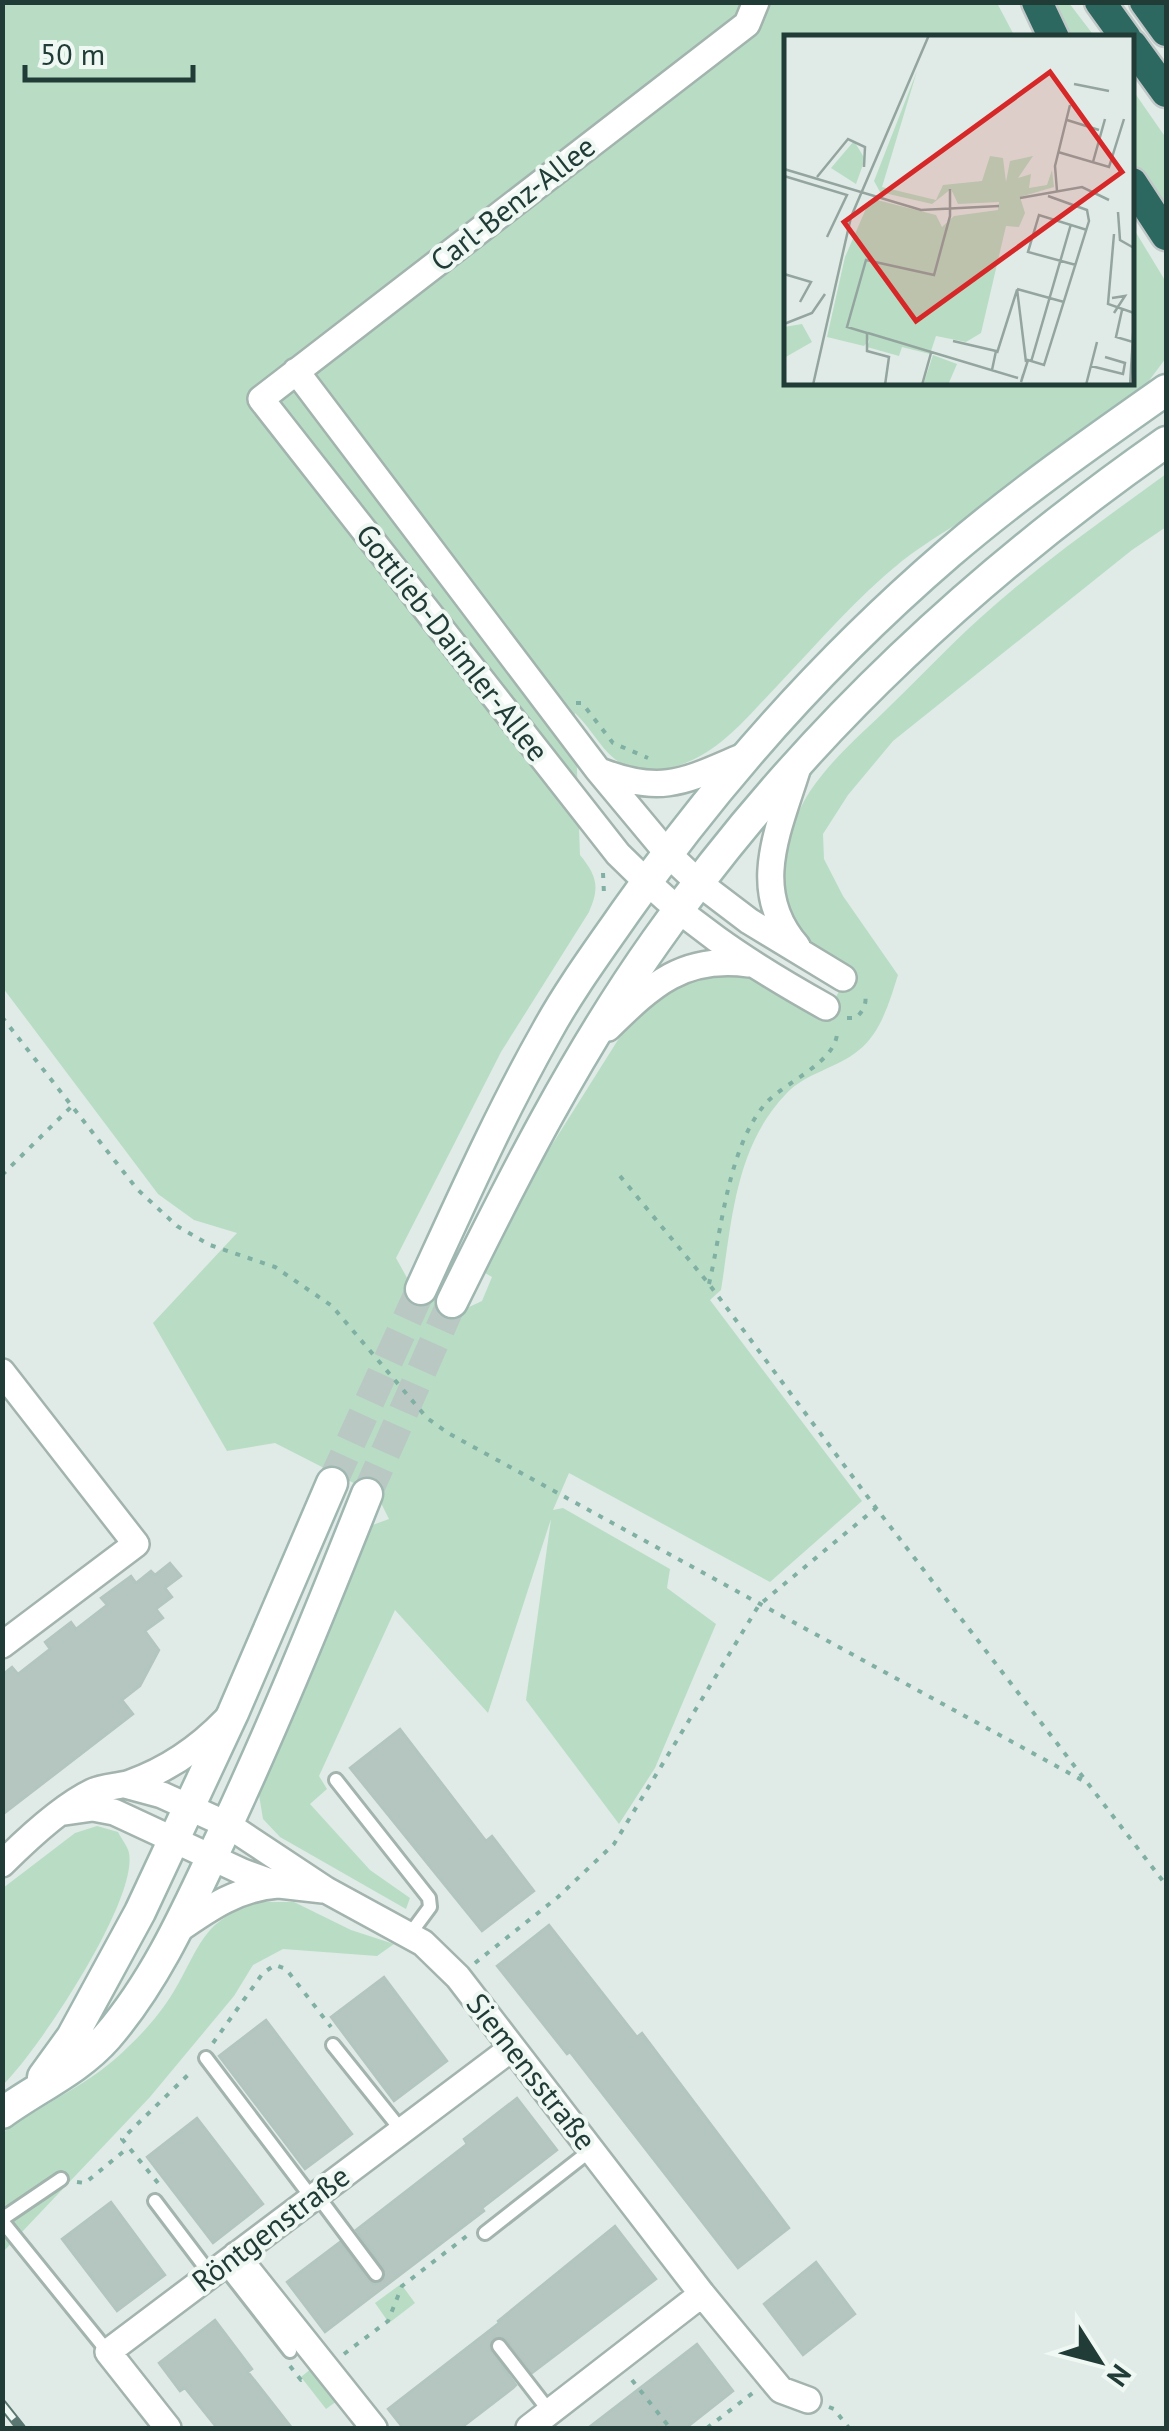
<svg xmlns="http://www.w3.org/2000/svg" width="1169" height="2431" viewBox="0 0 1169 2431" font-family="'PT Sans',sans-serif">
  <rect width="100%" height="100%" fill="#e0ebe7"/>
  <!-- green -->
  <path fill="#b8ddc4" d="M 2,3 L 997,3 L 1015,37 L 786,38 L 786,382 L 1132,382 L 1132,226 L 1166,282 L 1166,358 L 1148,382 C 1096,422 1044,463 990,502 C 961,523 930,539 902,561 C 857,597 818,643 778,685 C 743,721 711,765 656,770 C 609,774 602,739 575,713 L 580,855 C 597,876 600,887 589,912 L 501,1052 L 396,1258 L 411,1285 L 458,1312 L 482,1301 L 492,1277 L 480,1270 L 526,1186 L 633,1016 L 665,984 L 705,974 L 737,972 L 759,978 L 825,1015 L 852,970 C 829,955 793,938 785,910 C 775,874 785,839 801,807 C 821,767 861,735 892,704 C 921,676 949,646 979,619 C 1037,566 1103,520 1166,474 L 1166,527 L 1132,550 L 893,741 L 848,795 L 823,834 L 824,859 L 843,896 L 898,975 C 890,1000 881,1033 859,1050 C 838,1068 805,1073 786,1094 C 735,1147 732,1221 721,1290 L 710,1300 L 862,1501 L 770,1582 L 569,1473 L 553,1510 L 563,1508 L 670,1569 L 667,1588 L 716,1624 L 655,1768 L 619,1824 L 526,1700 L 551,1519 L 488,1713 L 395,1610 L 319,1776 L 327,1789 L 310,1804 L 370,1870 L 410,1898 L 406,1909 L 280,1837 L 263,1819 L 259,1795 L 318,1659 L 367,1527 L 389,1519 L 377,1495 L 275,1443 L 227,1451 L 153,1323 L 237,1233 L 194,1220 L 158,1194 L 3,988 Z
    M 1055,3 L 1069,3 L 1095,37 L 1072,37 Z
    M 1132,89 L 1166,138 L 1166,215 L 1132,159 Z
    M 97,1826 L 118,1832 C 121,1838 128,1847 129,1853 C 138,1901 37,2052 3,2085 L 3,1888 L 75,1833 Z
    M 256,1902 L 294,1902 L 351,1930 L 394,1944 L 377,1956 L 283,1949 L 253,1965 L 234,1996 L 150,2097 L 3,2252 L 2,2133 C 46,2101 91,2085 130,2045 C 146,2030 163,2010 174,1991 C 186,1972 195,1947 210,1930 C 223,1916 239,1909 256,1902 Z
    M 401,2284 L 415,2303 L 389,2323 L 375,2303 Z
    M 312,2368 L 337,2401 L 326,2409 L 301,2377 Z"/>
  <!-- building -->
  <path fill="#b5c6c0" stroke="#b2c5be" stroke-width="2.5" d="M 170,1563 L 181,1576 L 165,1588 L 172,1597 L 156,1609 L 163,1618 L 145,1631 L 159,1650 L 140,1686 L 122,1700 L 133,1714 L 2,1815 L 2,1675 L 12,1667 L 18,1674 L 50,1649 L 45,1642 L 71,1622 L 76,1629 L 107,1605 L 101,1598 L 131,1576 L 136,1583 L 151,1571 L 155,1575 Z
    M 400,1729 L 486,1841 L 492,1836 L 534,1891 L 482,1931 L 350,1768 Z
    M 549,1925 L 637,2037 L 642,2033 L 789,2228 L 738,2268 L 570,2052 L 567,2054 L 497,1966 Z
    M 384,1977 L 447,2061 L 394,2101 L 331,2017 Z
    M 266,2020 L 352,2134 L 305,2169 L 219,2056 Z
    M 517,2098 L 557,2150 L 482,2208 L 484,2211 L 325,2332 L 287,2282 L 340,2242 L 369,2281 L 376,2284 L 383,2281 L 384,2269 L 356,2230 L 467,2144 L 464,2139 Z
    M 197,2118 L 263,2204 L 213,2243 L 147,2157 Z
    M 111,2202 L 165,2275 L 117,2311 L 62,2239 Z
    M 615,2226 L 656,2279 L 532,2373 L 506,2339 L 494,2338 L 489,2348 L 516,2385 L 513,2388 L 461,2428 L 403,2428 L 388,2409 L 499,2323 L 498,2321 Z
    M 816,2262 L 855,2314 L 803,2355 L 764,2304 Z
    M 215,2320 L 252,2369 L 248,2372 L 292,2428 L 217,2428 L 185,2388 L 180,2391 L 159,2363 Z
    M 697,2344 L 733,2391 L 686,2428 L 588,2428 Z"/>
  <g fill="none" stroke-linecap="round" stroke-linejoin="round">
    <!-- secondary-tunnel -->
    <path stroke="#bac8c4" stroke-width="30" stroke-dasharray="30 15" stroke-linecap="butt" d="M 332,1483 L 421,1289
      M 367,1494 L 452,1302"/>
    <!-- lane casing -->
    <g stroke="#a3b3ae" stroke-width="18">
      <path id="lane" d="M 336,1780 L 429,1898 L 430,1907 L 410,1934
        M 333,2045 L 402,2131
        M 206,2058 L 312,2198
        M 317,2195 L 376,2274
        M 155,2201 L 211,2275
        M 2,2219 L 61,2179
        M 2,2221 L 108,2352
        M 485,2233 L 591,2150
        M 223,2265 L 290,2351
        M 499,2346 L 550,2412"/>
    </g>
    <!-- street casing -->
    <g stroke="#a3b3ae" stroke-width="30">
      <path id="street" d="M 756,2 L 747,24 L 261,399 L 618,854 C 684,921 745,962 826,1007
        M 296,371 L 598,770 L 668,854 L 699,883 L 749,921 L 843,978
        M 600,771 C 663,796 687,780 746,755
        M 797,946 C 748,890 779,829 798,767
        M 608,1028 C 652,985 683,955 749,964
        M 2,1372 L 136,1544 L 2,1645
        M 125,1785 L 162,1795 L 228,1825 L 326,1890 L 423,1943 L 458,1977 L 702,2294 L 771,2378 L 781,2390 L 808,2400
        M 65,1812 L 93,1808 L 114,1812 L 243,1872 L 279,1885 L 323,1890
        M 2,1864 C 25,1841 63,1806 92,1792 C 104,1786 118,1787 130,1783 C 167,1770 199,1748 226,1720
        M 175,1932 C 208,1909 237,1888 278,1885
        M 236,2255 L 374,2428
        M 168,2428 L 108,2352 L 512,2048
        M 529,2428 L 702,2294"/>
    </g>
    <!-- secondary casing -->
    <g stroke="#9fb7b0" stroke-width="35">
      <path id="secondary" d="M 421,1289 C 461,1202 500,1114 547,1031 C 570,989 599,950 626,911 C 719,779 827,658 949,553 C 1018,494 1092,442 1166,390
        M 452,1302 C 513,1178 576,1054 656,941 C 794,744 970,579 1166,442
        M 43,2077 L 72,2037 L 140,1912 L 233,1713 L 332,1483
        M 2,2113 C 38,2087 78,2070 107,2037 C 152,1985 182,1921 211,1859 C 268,1740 318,1617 367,1494"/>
    </g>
    <!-- highway casing -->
    <g stroke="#c1c8c7" stroke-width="35">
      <path id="highway" d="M 1037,2 L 1054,38
        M 1100,2 L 1126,38
        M 1145,2 L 1166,31
        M 1132,45 L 1166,92
        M 1132,183 L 1166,235"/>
    </g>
    <!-- path -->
    <path stroke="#80afa3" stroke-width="4" stroke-dasharray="5 8" stroke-linecap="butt" d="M 576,703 L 582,703 L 613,743 L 648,758
      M 603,873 L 604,894
      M 2,1017 L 137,1189 L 177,1226 L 210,1245 L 275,1267 L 332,1306 L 427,1418 L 448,1433 L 1089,1784
      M 847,1018 L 856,1018 C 864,1010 868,1002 864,991
      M 2,1175 L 72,1106
      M 620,1176 L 709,1284 L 876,1508 L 1166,1885
      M 709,1284 C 722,1228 728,1147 766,1103 C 786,1081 840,1061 837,1029
      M 475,1963 L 558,1897 L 614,1844 L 759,1605 L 876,1508
      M 213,2043 L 263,1973 L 275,1965 L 286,1969 L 331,2027
      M 77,2182 L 85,2183 L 129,2147
      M 158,2183 L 122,2139 L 193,2070
      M 344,2354 L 388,2321 L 402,2286 L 468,2235
      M 290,2366 L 301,2380 L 303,2379
      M 632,2380 L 670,2428
      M 829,2407 L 834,2409 L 849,2428
      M 707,2428 L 754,2392"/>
    <!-- lane -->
    <use href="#lane" stroke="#fff" stroke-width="12"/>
    <!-- street -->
    <use href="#street" stroke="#fff" stroke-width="25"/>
    <!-- secondary -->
    <use href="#secondary" stroke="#fff" stroke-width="30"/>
    <!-- highway -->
    <use href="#highway" stroke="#2c685f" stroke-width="30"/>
    <!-- rail casing -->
    <g stroke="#5b7771" stroke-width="10">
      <path id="rail" d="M 2,2404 L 21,2428"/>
    </g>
    <!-- rail -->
    <use href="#rail" stroke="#f0f8f4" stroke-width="6" stroke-dasharray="19" stroke-linecap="butt"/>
  </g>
  <g text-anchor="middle" stroke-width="8" stroke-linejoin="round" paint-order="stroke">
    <!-- street labels -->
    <g font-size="30" fill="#213c36" stroke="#f0f8f4">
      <text transform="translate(513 204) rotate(-38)" y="10">Carl-Benz-Allee</text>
      <text transform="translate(452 643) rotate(52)" y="10">Gottlieb-Daimler-Allee</text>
      <text transform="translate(531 2072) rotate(52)" y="10">Siemensstraße</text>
      <text transform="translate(271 2229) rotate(-37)" y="10">Röntgenstraße</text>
    </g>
  </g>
  <!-- overview -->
  <g transform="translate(784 35)">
    <rect width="350" height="350" fill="#e0ebe7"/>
    <path d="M 133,36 L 98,152 L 152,165 L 159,150 L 198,146 L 206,121 L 219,123 L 222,147 L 226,126 L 249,121 L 234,143 L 247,139 L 245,153 L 263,150 L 268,135 L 270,152 L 236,162 L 241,178 L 235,192 L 222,191 L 197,298 L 182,307 L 152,301 L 146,319 L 118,312 L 115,321 L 83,312 L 86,304 L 80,311 L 43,302 L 61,222 L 84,169 L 93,165 L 152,180 L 158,192 L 170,181 L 214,175 L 215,167 L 174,169 L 167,154 L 148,169 L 96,157 L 90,146 ZM 70,106 L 81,124 L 72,149 L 47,133 ZM 18,289 L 28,307 L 0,323 L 0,292 ZM 149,320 L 173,329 L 164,350 L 139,350 Z" fill="#b8ddc4"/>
    <path fill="none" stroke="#94a5a0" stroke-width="2.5" d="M 290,49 L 325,56M 283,85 L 315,95M 274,117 L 325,132 L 340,84M 309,127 L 321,84M 0,134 L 137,175 L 215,171M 0,141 L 63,160 L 43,202M 33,142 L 64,104 L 81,112 L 80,132M 273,156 L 271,131 L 286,70M 236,163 L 298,152 L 325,165M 334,177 L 336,205 L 350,213M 330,199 L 324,269 L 350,278M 292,230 L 244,217 L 255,180 L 303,195M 0,239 L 27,247 L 16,267M 233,254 L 242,327M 233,254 L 280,267M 328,263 L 341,261 L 330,278M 338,275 L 332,302 L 349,307M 0,289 L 28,278 L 41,259M 84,298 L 234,343M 169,306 L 212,316 L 208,335M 213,318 L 233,255M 247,327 L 287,189M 307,331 L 339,339 L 341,328 L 321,322M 239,340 L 237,347 L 244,325 L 260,330 L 305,186 L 303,175 L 264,161M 29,350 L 67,182 L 145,0M 101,350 L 105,322 L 83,316 L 83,298 L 63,292 L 82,225 L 150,240 L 166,181 L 166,154M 138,350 L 147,318M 302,350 L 313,307M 346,350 L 350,285"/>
    <path fill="#d62828" fill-opacity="0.15" stroke="#d62828" stroke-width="5" d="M 266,37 L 338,137 L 132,286 L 60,187 Z"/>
    <rect width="350" height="350" fill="none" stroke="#213c36" stroke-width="5"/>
  </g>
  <!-- border -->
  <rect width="1169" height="2431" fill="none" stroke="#213c36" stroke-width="10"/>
  <!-- north arrow -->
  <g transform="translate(1099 2361) rotate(126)" stroke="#f0f8f4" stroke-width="8" paint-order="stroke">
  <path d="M0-8L18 38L0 25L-18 38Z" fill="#213c36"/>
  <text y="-15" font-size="28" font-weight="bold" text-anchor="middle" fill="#213c36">N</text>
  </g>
  <!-- scale -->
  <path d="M25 65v15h168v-15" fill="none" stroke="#213c36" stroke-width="5"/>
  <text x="40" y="65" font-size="30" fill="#213c36" stroke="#f0f8f4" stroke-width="8" paint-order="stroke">50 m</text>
</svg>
